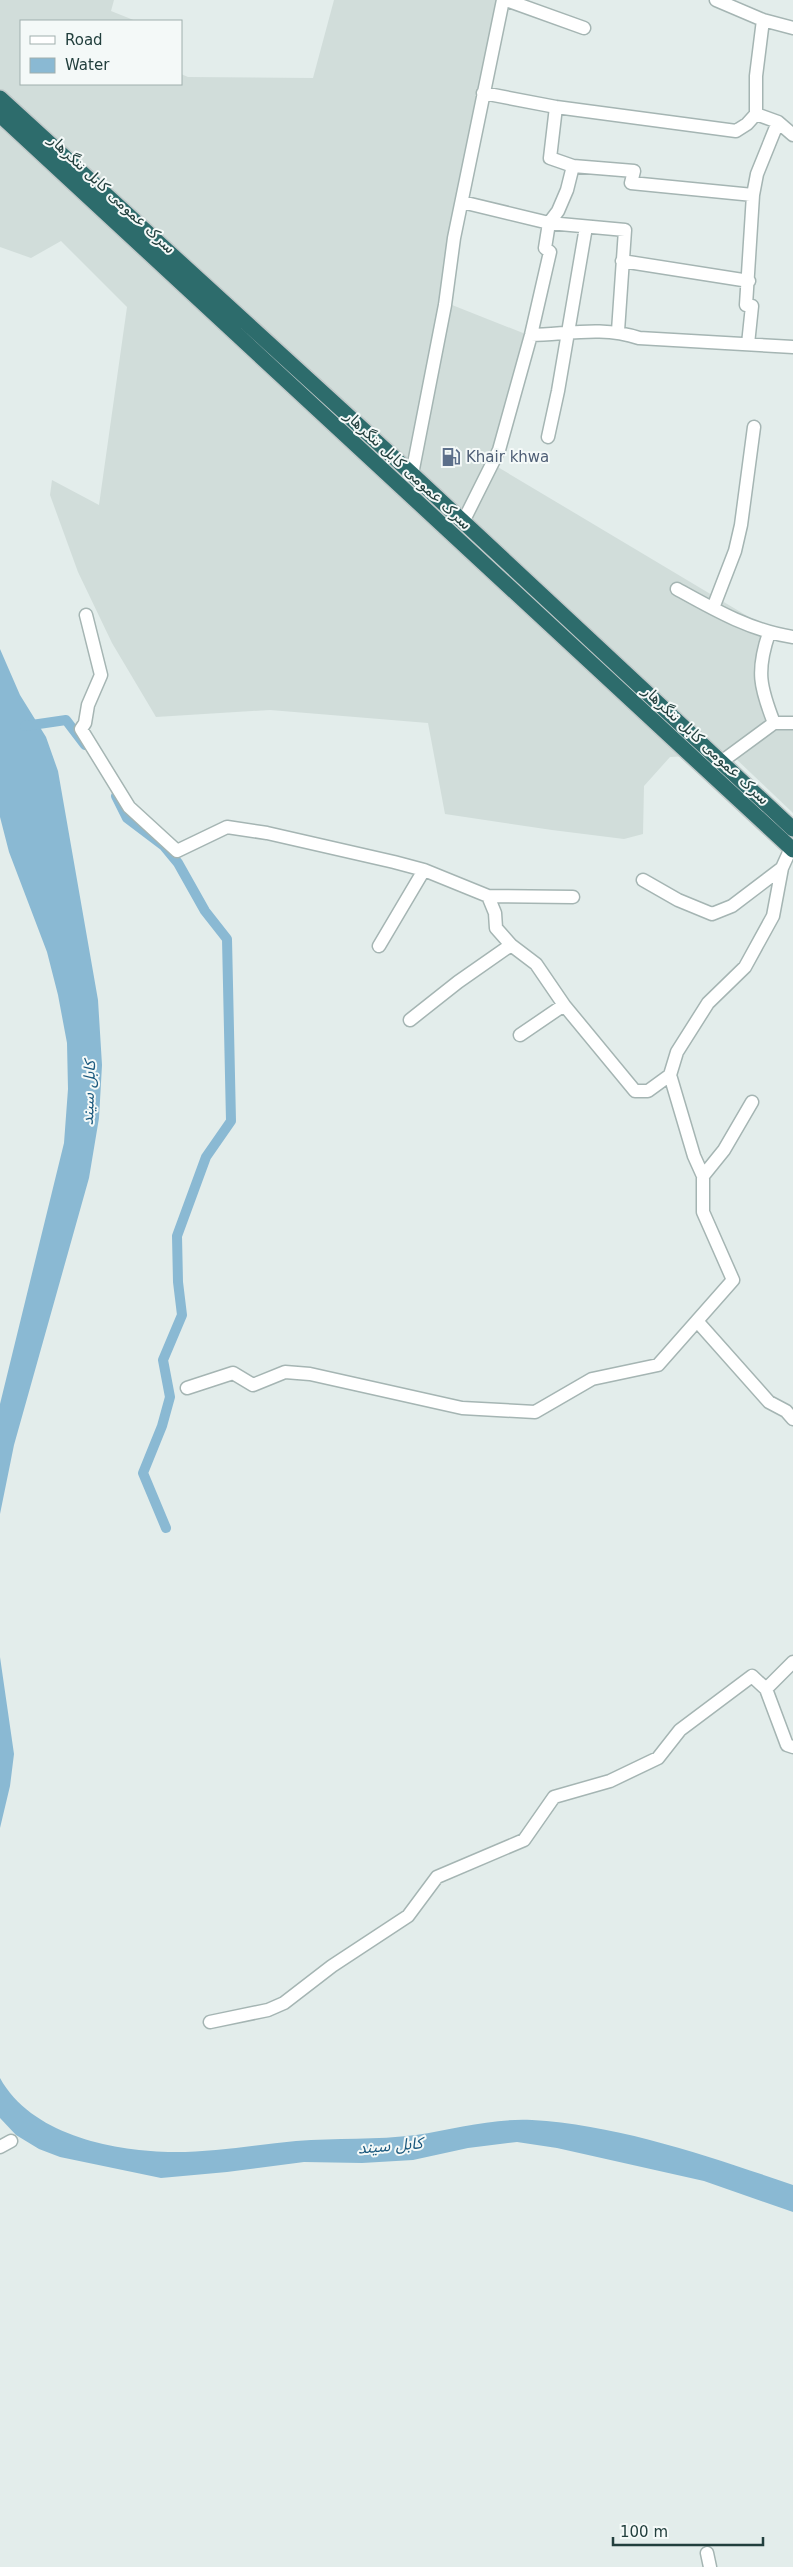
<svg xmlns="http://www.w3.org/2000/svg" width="793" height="2567" viewBox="0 0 793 2567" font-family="'DejaVu Sans','Noto Sans Arabic',sans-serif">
  <rect width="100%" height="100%" fill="#e3edeb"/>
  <!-- built -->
  <path fill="#d1ddda" d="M 0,0 L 114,0 L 111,11 L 136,21 L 21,21 L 21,84 L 181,84 L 181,74 L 188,77 L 313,78 L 334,0 L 508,0 L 442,301 L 528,335 L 496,466 L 764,626 L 757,687 L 776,720 L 793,726 L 793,813 L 731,754 L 670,757 L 644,786 L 643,834 L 624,839 L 552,830 L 445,814 L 428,723 L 270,710 L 156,717 L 112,643 L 78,572 L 50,495 L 52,480 L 99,505 L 127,307 L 61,241 L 31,258 L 0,247 Z"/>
  <!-- water -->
  <path fill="#8ab9d3" d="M 0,649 L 20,695 L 46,737 L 58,771 L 98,1000 L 102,1065 L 99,1118 L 89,1178 L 14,1445 L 0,1514 L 0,1404 L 64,1143 L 68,1089 L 67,1043 L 58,995 L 47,952 L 9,852 L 0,817 Z
    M 0,1657 L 14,1754 L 10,1786 L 0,1828 Z
    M 0,2078 C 31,2134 109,2150 168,2152 C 211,2153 253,2145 296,2141 C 336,2138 377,2140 416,2135 C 454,2129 493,2118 532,2120 C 619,2125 711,2157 793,2185 L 793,2212 L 704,2181 L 557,2148 L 517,2142 L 468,2148 L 413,2160 L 362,2163 L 304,2162 L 227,2172 L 161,2178 L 60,2157 L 39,2149 L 16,2135 L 0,2118 Z"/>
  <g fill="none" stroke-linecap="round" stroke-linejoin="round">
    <!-- canal -->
    <path stroke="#8ab9d3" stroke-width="10" d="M 25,726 L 66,720 L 85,745
      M 116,796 L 127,818 L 164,846 L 178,863 L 205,911 L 227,939 L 231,1121 L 206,1157 L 177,1236 L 178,1282 L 182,1315 L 163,1360 L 170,1397 L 162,1426 L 143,1473 L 166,1528"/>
    <!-- minor casing -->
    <g stroke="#a5b5b3" stroke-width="15">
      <path id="minor" d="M 506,0 L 584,28
        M 716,0 L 763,20 L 793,28
        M 483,93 L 556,107 L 736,131 L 747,124 L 756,114 L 756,76 L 763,20
        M 556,107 L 550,158 L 573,166 L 634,171 L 631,183 L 753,195
        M 756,114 L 778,122 L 793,135
        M 462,202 L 549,223 L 625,230 L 618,331
        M 622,261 L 749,281
        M 531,335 C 569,334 602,326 639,338 L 793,347
        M 748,344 L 752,306 L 746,305 L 753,195 L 757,174 L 778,122
        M 548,437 L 558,391 L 586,227
        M 412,474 L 445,305 L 454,238 L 503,0
        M 463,522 L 499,450 L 531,335 L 550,252 L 545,248 L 549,223 L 558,211 L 567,190 L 573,166
        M 677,589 C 713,609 751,631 793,637
        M 713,608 L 735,551 L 741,525 L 754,427
        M 86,615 L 101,675 L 88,705 L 85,723 L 81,729 L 129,807 L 177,851 L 227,827 L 267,833 L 394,862 L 424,870 L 488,896 L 573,897
        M 769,633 C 756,671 760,687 774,723
        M 721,762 L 774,723 L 793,723
        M 643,880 L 678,900 L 712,914 L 732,906 L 782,868
        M 488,896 L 495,913 L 496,928 L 511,945 L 536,964 L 564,1005 L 635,1091 L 648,1091 L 670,1075
        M 379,946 L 424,870
        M 410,1020 L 458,982 L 511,945
        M 520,1035 L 564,1005
        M 703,1176 L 724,1150 L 752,1102
        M 697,1321 L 769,1402 L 786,1411 L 793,1419
        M 187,1388 L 233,1373 L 253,1385 L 285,1372 L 310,1374 L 462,1408 L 535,1412 L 592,1379 L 658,1365 L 733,1280 L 703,1212 L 703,1176 L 694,1156 L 670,1075 L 677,1052 L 708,1003 L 745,967 L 773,916 L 782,868 L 791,848
        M 766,1689 L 787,1745 L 793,1747
        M 210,2022 L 268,2010 L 284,2003 L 332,1966 L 408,1916 L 437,1877 L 524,1840 L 554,1797 L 610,1781 L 658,1758 L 680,1730 L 752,1676 L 766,1689 L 793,1662
        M 0,2147 L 11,2141
        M 707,2553 L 710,2567"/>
    </g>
    <!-- highway casing -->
    <g stroke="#c1c9c9" stroke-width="18">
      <path id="highway" d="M 0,98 L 412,474 L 793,829
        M 0,115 L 793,850"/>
    </g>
    <!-- minor -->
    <use href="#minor" stroke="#fff" stroke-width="12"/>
    <!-- highway -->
    <use href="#highway" stroke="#2d6c6c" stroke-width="15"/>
  </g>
  <!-- icons -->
  <defs>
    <g id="fuel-bare" transform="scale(1.5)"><path d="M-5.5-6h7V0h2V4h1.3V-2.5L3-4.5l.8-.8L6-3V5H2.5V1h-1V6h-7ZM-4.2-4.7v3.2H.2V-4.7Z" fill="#5c6f8a" stroke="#f4f9f8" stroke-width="2.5" paint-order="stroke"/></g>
  </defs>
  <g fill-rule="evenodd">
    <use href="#fuel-bare" x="451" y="457"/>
  </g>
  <g text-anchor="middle" stroke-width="4" stroke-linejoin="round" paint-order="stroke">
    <!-- street labels -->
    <g font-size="15" fill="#223f3d" stroke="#f4f9f8">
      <text transform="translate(112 194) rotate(43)" y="5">سرک عمومی کابل ننگرهار</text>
      <text transform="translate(408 470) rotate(43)" y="5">سرک عمومی کابل ننگرهار</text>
      <text transform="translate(706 745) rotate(43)" y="5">سرک عمومی کابل ننگرهار</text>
    </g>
    <!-- service labels -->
    <g font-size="15" fill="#4e5e75" stroke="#f4f9f8" text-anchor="start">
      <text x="466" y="462">Khair khwa</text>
    </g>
    <!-- water labels -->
    <g font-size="16" font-style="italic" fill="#1a587d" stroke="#f4f9f8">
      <text transform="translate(88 1093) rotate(-88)" y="6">کابل سيند</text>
      <text transform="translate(390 2145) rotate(-5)" y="6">کابل سيند</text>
    </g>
  </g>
  <!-- legend -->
  <rect x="20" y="20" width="162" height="65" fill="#f4f9f8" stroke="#a0afad"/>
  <rect x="30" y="36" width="25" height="8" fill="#ffffff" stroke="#a0afad"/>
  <text x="65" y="45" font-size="15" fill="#223f3d">Road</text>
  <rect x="30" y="58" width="25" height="15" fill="#8ab9d3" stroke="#a0afad"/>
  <text x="65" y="70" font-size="15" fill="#223f3d">Water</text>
  <!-- scale -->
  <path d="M613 2537v8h150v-8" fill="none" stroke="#223f3d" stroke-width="2.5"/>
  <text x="620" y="2537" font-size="15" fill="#223f3d" stroke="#f4f9f8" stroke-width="4" paint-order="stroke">100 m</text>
</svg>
